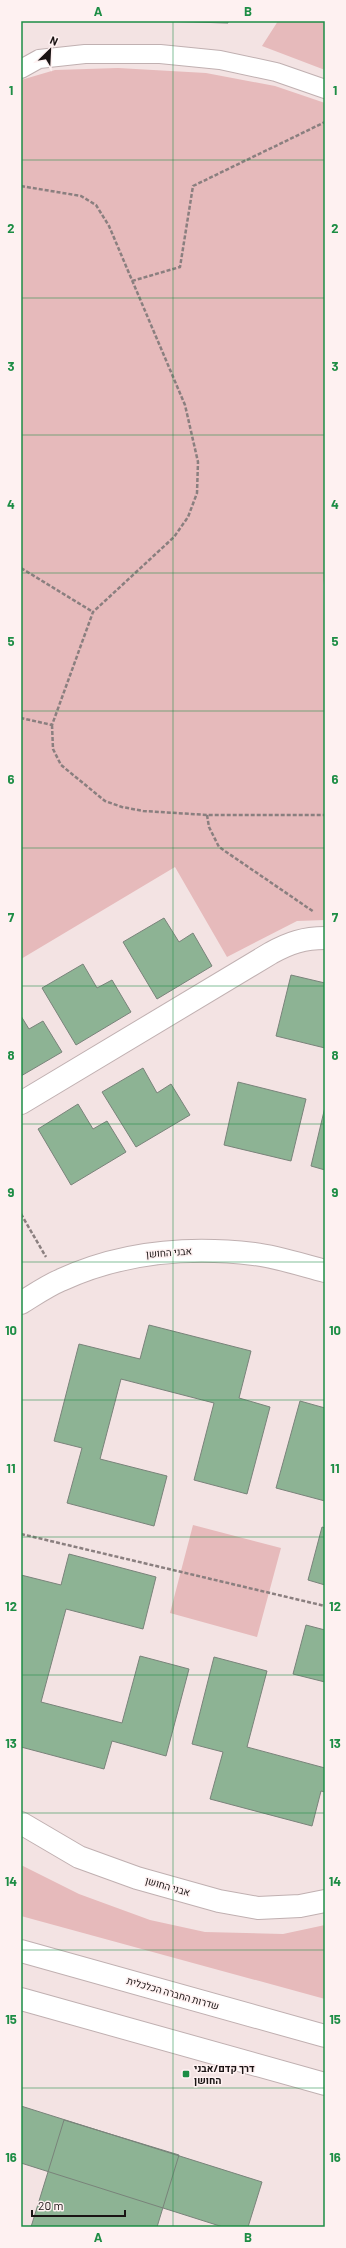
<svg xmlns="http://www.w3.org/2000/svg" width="346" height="2248" viewBox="0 0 346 2248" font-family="Barlow,Heebo,sans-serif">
  <rect width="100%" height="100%" fill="#f3e3e3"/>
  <!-- green -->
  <path fill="#e6babb" d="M 278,21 L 325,21 L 325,70 L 262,46 Z
    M 118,68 L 206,73 L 275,86 L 325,103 L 325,574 L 323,585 L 325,660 L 325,920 L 297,921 L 227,957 L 175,867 L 21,959 L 21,80 L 55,70 Z
    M 193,1525 L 281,1548 L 257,1637 L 170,1613 Z
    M 21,1865 L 79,1894 L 150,1920 L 205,1932 L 283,1934 L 325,1925 L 325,1999 L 21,1916 Z"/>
  <!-- building -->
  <path fill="#8db394" stroke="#79837a" d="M 158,21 L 228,21 L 228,23 Z
    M 164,918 L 179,942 L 193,933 L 212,966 L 157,999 L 123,942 Z
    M 83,964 L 97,988 L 112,980 L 131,1012 L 76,1045 L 42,988 Z
    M 291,975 L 325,983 L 325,1048 L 276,1036 Z
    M 21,1016 L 29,1029 L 43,1021 L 62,1052 L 21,1076 Z
    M 143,1068 L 157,1093 L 171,1084 L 190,1115 L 136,1147 L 102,1092 Z
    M 238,1082 L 306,1099 L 291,1161 L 224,1145 Z
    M 78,1104 L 93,1129 L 107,1121 L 126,1152 L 71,1185 L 38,1129 Z
    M 325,1107 L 325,1170 L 311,1166 Z
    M 149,1325 L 251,1351 L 239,1398 L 270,1407 L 247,1494 L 194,1480 L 214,1403 L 121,1379 L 100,1459 L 167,1476 L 154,1526 L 67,1503 L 82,1448 L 54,1441 L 79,1344 L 140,1359 Z
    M 300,1401 L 325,1408 L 325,1501 L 276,1488 Z
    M 322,1527 L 325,1528 L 325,1585 L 308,1580 Z
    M 69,1554 L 156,1577 L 143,1629 L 66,1609 L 41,1702 L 122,1723 L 140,1656 L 189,1669 L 166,1756 L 112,1741 L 104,1769 L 21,1747 L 21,1575 L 61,1585 Z
    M 306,1625 L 325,1630 L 325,1682 L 293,1674 Z
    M 214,1657 L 267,1671 L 247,1747 L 325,1768 L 325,1792 L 321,1791 L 312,1826 L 210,1799 L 223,1752 L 192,1744 Z
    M 21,2106 L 262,2182 L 248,2227 L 223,2227 L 21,2163 Z
    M 64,2120 L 179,2155 L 157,2227 L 31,2227 Z"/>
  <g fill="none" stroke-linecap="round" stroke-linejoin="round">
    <!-- service casing -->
    <g stroke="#c0b0b1" stroke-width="20">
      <path id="service" d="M 21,69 L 39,59 L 85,54 L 160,54 L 220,60 L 276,72 L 325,89"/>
    </g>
    <!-- minor casing -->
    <g stroke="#c0b0b1" stroke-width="24">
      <path id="minor" d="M 21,1103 L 271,953 C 289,943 304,938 325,938
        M 21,1303 C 34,1295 47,1286 61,1280 C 122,1252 187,1246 254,1254 C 278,1257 302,1265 325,1271
        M 21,1823 L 79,1857 L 137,1878 L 219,1901 L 258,1908 L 300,1906 L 325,1901"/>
    </g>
    <!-- secondary casing -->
    <g stroke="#c0b0b1" stroke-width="24">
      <path id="secondary" d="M 21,1951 L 325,2036
        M 21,1999 L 325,2084"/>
    </g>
    <!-- path -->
    <path stroke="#8a7f7f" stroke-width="2.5" stroke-dasharray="4 2" stroke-linecap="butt" d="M 21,186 L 81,196 L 96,205 L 109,226 L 185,405 L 198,462 L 197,493 L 188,517 L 174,537 L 93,612 L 52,725 L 21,718
      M 132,281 L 180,267 L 193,186 L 325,122
      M 21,568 L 93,612
      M 52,725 L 53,749 L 61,765 L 105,801 L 122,807 L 143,811 L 207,815 L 325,815
      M 207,815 L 209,827 L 219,847 L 314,912
      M 21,1214 L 46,1257
      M 21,1534 L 325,1606"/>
    <!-- service -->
    <use href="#service" stroke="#fff" stroke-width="18"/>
    <!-- minor -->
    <use href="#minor" stroke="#fff" stroke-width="22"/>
    <!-- secondary -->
    <use href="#secondary" stroke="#fff" stroke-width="22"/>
  </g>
  <!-- grid -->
  <path fill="none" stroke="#1d8d45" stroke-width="1" stroke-opacity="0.55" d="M 173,21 L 173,2227M 21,160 L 325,160M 21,298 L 325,298M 21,435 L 325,435M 21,573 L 325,573M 21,711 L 325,711M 21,848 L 325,848M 21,986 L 325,986M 21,1124 L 325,1124M 21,1262 L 325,1262M 21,1400 L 325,1400M 21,1537 L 325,1537M 21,1675 L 325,1675M 21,1813 L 325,1813M 21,1950 L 325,1950M 21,2088 L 325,2088"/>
  <!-- markers -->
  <rect fill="#1d8d45" stroke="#fef1f1" stroke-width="1.5" x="182" y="2070" width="8" height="8" rx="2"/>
  <g text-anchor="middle" stroke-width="3" stroke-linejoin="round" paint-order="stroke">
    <!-- street labels -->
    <g font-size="10" fill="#1a1414" stroke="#fef1f1">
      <text transform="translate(169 1252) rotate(-4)" y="4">אבני החושן</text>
      <text transform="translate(168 1886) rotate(16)" y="4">אבני החושן</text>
      <text transform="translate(173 1993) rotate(16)" y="4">שדרות החברה הכלכלית</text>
    </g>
    <!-- poi labels -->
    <g font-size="10" font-weight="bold" fill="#1a1414" stroke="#fef1f1" text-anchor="start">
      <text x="194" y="2072">דרך קדם/אבני<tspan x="194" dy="12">החושן</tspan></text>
    </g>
  </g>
  <!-- border -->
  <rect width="346" height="2248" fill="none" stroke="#fef1f1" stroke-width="44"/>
  <!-- north arrow -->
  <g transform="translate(50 50) rotate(24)" stroke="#fef1f1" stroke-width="3" paint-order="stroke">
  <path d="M0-3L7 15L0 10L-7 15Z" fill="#1a1414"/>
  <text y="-6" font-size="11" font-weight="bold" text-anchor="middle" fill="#1a1414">N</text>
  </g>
  <!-- scale -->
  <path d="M32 2210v6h93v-6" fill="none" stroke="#1a1414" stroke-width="2"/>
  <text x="38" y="2210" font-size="12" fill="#1a1414" stroke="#fef1f1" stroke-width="3" paint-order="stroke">20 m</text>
  <rect x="22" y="22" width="302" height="2204" fill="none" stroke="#1d8d45" stroke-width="1.5"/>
  <g font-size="13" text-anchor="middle" font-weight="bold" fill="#1d8d45">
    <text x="98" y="16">A</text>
    <text x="248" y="16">B</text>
    <text x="11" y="95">1</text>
    <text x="335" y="95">1</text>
    <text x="11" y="233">2</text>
    <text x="335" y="233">2</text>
    <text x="11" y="371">3</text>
    <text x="335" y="371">3</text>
    <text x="11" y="509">4</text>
    <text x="335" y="509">4</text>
    <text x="11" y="646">5</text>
    <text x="335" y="646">5</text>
    <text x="11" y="784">6</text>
    <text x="335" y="784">6</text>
    <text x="11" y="922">7</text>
    <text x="335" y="922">7</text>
    <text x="11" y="1060">8</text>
    <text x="335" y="1060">8</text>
    <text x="11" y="1197">9</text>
    <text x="335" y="1197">9</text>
    <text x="11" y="1335">10</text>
    <text x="335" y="1335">10</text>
    <text x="11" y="1473">11</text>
    <text x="335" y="1473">11</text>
    <text x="11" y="1611">12</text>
    <text x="335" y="1611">12</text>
    <text x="11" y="1748">13</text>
    <text x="335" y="1748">13</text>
    <text x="11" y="1886">14</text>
    <text x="335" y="1886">14</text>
    <text x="11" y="2024">15</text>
    <text x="335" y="2024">15</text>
    <text x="11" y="2162">16</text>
    <text x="335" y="2162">16</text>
    <text x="98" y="2242">A</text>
    <text x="248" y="2242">B</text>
  </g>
</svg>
